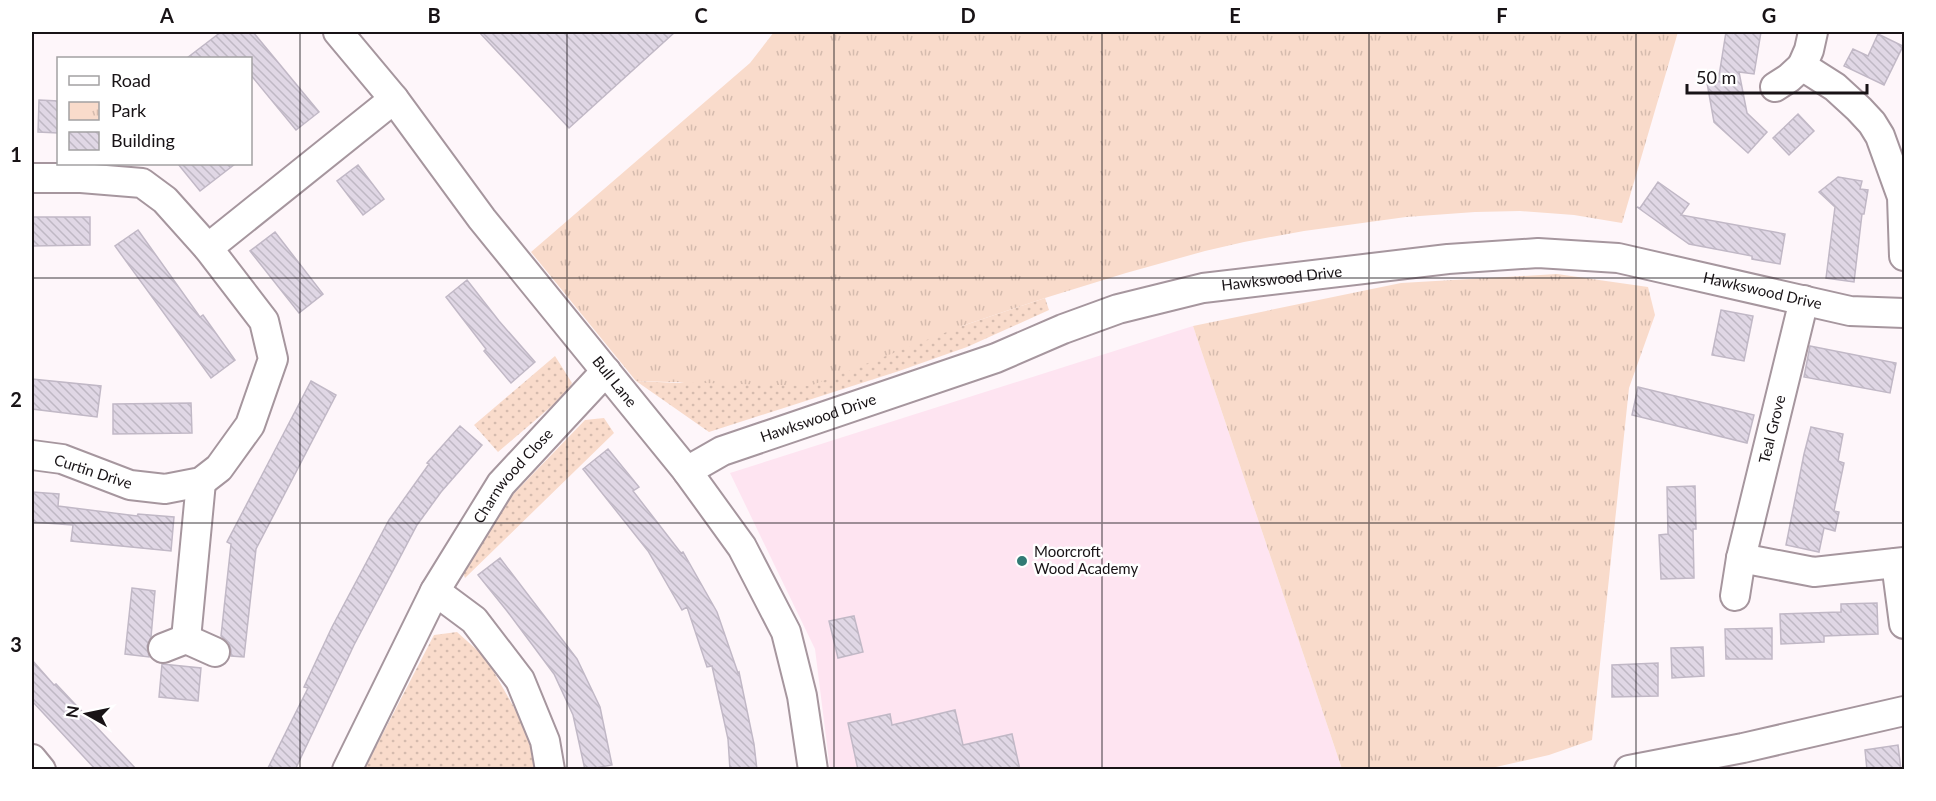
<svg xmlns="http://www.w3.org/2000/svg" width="1936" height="801" viewBox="0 0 1936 801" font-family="Lato,sans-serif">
  <defs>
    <pattern id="grass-dots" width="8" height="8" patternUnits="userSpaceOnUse" patternTransform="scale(1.5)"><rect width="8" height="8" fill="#f9dbcb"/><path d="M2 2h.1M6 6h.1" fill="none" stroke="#d5bbae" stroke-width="1.8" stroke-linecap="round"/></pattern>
    <pattern id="park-tufts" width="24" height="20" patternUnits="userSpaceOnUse" patternTransform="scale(1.5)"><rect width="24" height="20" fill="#f9dbcb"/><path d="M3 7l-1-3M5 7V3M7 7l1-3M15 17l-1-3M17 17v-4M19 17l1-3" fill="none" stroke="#d5bbae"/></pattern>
    <pattern id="building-back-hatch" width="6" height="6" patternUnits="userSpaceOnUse" patternTransform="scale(1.5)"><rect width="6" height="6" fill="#e0d7e5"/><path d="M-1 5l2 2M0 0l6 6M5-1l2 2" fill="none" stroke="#bfb8c4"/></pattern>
  </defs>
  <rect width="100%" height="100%" fill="#fef6fa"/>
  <!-- built -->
  <path fill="#fee4f1" d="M 1193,326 L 1342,769 L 830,769 L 815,649 L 730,473 Z"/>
  <!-- grass -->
  <path fill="url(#grass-dots)" d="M 1045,298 L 1049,310 L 967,347 L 899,371 L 709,432 L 636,381 L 679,383 L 962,326 Z
    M 555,356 L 572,383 L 567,393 L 498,452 L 474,425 Z
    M 604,418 L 614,433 L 465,578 L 461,568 L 500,508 L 585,420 Z
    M 457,632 L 486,658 L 533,741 L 538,770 L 364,770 L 434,635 Z"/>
  <!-- park -->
  <path fill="url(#park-tufts)" d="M 774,32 L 1678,32 L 1622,223 L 1574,215 L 1520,211 L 1475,212 L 1406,217 L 1304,231 L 1244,242 L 1205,251 L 1126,273 L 1045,298 L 962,326 L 810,386 L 636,381 L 531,252 L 750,63 Z
    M 1557,274 L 1648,287 L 1655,315 L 1629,388 L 1592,740 L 1549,755 L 1487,769 L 1342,769 L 1193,326 L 1401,283 Z"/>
  <!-- building -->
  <path fill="url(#building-back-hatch)" stroke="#c1b8c6" stroke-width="1.5" d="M 221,32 L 253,32 L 319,112 L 296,130 L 250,74 L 250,58 L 187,58 Z
    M 479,32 L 675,32 L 569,128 Z
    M 1726,32 L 1732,32 L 1732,34 L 1733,32 L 1761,32 L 1754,74 L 1739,72 L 1747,113 L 1767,132 L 1748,153 L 1714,122 L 1707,83 L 1718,82 Z
    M 1878,34 L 1903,46 L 1884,85 L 1844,66 L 1853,49 L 1868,56 Z
    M 39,100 L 58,101 L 58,133 L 38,132 Z
    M 1798,114 L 1814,131 L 1789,155 L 1773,138 Z
    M 178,164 L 235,164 L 200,191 Z
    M 358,165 L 384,199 L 363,215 L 337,181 Z
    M 1838,177 L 1862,181 L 1860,189 L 1868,190 L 1864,214 L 1862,214 L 1854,282 L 1826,278 L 1835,207 L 1819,192 Z
    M 1658,182 L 1689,204 L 1681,215 L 1785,234 L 1780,264 L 1752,259 L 1752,256 L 1689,244 L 1637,207 L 1640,208 Z
    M 32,217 L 90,217 L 90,245 L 32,246 Z
    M 138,230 L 200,317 L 203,315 L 235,360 L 211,378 L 115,246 Z
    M 275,232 L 323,294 L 299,313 L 250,251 Z
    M 467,280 L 499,321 L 535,362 L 511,383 L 484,351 L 486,349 L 446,297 Z
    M 1721,310 L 1753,316 L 1744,361 L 1712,355 Z
    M 1810,346 L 1896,363 L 1890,393 L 1804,377 Z
    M 32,379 L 101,386 L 97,417 L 32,409 Z
    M 311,381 L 336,395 L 256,549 L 244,657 L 231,656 L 231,650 L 229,643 L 221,636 L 231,544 L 227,542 Z
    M 1638,387 L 1754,415 L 1747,443 L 1632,415 Z
    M 191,403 L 192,433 L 113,434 L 113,404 Z
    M 460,426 L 482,445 L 441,492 L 417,525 L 354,645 L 295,770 L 267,770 L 308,688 L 304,687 L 332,627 L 389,520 L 429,464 L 427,463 Z
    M 1811,427 L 1843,434 L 1838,461 L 1844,463 L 1834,511 L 1839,512 L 1835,531 L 1824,528 L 1819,552 L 1786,545 L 1804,454 Z
    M 608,449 L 639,487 L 633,491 L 681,553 L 683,552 L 717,612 L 738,673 L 739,672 L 754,744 L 757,770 L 730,770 L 728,739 L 712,666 L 707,667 L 687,607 L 682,610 L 648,551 L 583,469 Z
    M 1695,486 L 1696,529 L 1693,529 L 1694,578 L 1661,579 L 1659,535 L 1668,534 L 1667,487 Z
    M 32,492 L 59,494 L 58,506 L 137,516 L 138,514 L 174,517 L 171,551 L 71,541 L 73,525 L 32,522 Z
    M 500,558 L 577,659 L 600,707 L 612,765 L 585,770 L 573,715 L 554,674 L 507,611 L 478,575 Z
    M 132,588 L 155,591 L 151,637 L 147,646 L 149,657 L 125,654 Z
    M 1877,603 L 1878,634 L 1824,636 L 1824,642 L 1781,644 L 1780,614 L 1841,612 L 1841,604 Z
    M 854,616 L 863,652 L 838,658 L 829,621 Z
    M 1772,628 L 1772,659 L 1726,659 L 1725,629 Z
    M 1703,647 L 1704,676 L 1672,678 L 1671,648 Z
    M 32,660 L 54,685 L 56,684 L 137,770 L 96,770 L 32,701 Z
    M 1658,663 L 1658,696 L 1612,697 L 1612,665 Z
    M 162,664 L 201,668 L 198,701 L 159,697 Z
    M 955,710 L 963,745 L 1012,734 L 1020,770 L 858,770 L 848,723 L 890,714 L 892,725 Z
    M 1898,745 L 1901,770 L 1867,770 L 1865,750 Z"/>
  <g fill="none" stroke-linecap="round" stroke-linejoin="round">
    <!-- street casing -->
    <g stroke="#a6969e" stroke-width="32">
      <g id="street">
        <path id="s1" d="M 338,32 L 394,99 L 482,219 L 687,471 L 742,547 L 786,632 L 802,696 L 813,770"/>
        <path d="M 1813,32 L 1809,50 L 1802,66 L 1835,87 L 1859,109 L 1872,123 L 1880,136 L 1902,197 L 1904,256"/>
        <path d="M 1775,87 L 1789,78 L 1802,66"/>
        <path d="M 32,178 L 81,178 L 142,183 L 165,200 L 208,248 L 264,321 L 273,359 L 250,425 L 219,468 L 201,482 L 165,489 L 130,485 L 62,459 L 32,455"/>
        <path d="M 208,248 L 394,99"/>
        <path id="s2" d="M 687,471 L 722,451 L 996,358 L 1063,329 L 1118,309 L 1203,288 L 1448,259 L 1538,253 L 1618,258 L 1850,311 L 1904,313"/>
        <path d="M 1741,558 L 1814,572 L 1904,562"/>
        <path d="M 1896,563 L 1904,624"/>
        <path d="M 435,591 L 474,620 L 520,680 L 545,741 L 550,770"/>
        <path id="s3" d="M 1735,596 L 1741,558 L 1804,300"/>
        <path d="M 186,639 L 201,482"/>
        <path d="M 163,648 L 186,639 L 215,652"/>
        <path d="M 32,759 L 41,770"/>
        <path id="s4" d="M 347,770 L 435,591 L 501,484 L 606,371"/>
        <path d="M 1629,770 L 1743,748 L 1904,711"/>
      </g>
    </g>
    <!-- street -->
    <use href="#street" stroke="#fff" stroke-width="28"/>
  </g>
  <!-- grid -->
  <path fill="none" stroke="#181316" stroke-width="1.5" stroke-opacity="0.55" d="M 300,32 L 300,770M 567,32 L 567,770M 834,32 L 834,770M 1102,32 L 1102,770M 1369,32 L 1369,770M 1636,32 L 1636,770M 32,278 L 1904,278M 32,523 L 1904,523"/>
  <!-- markers -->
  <circle fill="#327a75" stroke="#fff" stroke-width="2" cx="1022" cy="561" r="6"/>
  <g text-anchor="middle" stroke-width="5" stroke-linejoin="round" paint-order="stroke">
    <!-- street labels -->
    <g font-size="15" fill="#181316" stroke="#fff">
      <text dy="5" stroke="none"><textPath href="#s2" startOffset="628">Hawkswood Drive</textPath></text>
      <text dy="5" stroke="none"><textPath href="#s2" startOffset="1114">Hawkswood Drive</textPath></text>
      <text dy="5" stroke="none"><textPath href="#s1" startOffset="446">Bull Lane</textPath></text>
      <text dy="5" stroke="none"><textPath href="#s2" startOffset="142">Hawkswood Drive</textPath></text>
      <text dy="5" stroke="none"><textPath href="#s3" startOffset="171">Teal Grove</textPath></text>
      <text transform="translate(93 472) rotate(18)" y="5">Curtin Drive</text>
      <text dy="5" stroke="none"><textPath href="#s4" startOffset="339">Charnwood Close</textPath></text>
    </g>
    <!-- poi labels -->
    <g font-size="15" fill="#181316" stroke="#fff" text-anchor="start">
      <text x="1034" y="557">Moorcroft<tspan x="1034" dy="17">Wood Academy</tspan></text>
    </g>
  </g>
  <!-- border -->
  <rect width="1936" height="801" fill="none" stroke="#ffffff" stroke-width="66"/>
  <!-- legend -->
  <rect x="57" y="57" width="195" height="108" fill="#ffffff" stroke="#a3a1a2" stroke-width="1.5"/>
  <rect x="69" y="76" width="30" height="9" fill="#ffffff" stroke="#a3a1a2" stroke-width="1.5"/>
  <text x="111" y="87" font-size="18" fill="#181316">Road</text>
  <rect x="69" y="102" width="30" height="18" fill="url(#park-tufts)" stroke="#a3a1a2" stroke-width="1.5"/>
  <text x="111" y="117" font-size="18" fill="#181316">Park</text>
  <rect x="69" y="132" width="30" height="18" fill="url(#building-back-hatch)" stroke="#a3a1a2" stroke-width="1.5"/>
  <text x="111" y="147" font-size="18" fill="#181316">Building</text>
  <!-- north arrow -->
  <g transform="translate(87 714) rotate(279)" stroke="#ffffff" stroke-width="4.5" paint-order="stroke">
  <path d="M0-4.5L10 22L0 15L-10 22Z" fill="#181316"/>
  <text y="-9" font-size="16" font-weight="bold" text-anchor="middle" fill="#181316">N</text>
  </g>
  <!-- scale -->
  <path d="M1687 84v9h180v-9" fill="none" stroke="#181316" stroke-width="3"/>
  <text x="1696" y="84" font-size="18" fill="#181316" stroke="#ffffff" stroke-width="4.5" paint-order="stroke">50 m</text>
  <rect x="33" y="33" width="1870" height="735" fill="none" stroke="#181316" stroke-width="2"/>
  <g font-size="20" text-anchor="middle" font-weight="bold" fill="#181316">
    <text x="167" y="23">A</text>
    <text x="434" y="23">B</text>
    <text x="701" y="23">C</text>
    <text x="968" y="23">D</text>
    <text x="1235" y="23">E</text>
    <text x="1502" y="23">F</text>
    <text x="1769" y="23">G</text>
    <text x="16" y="162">1</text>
    <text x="16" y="407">2</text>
    <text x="16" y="652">3</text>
  </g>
</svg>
